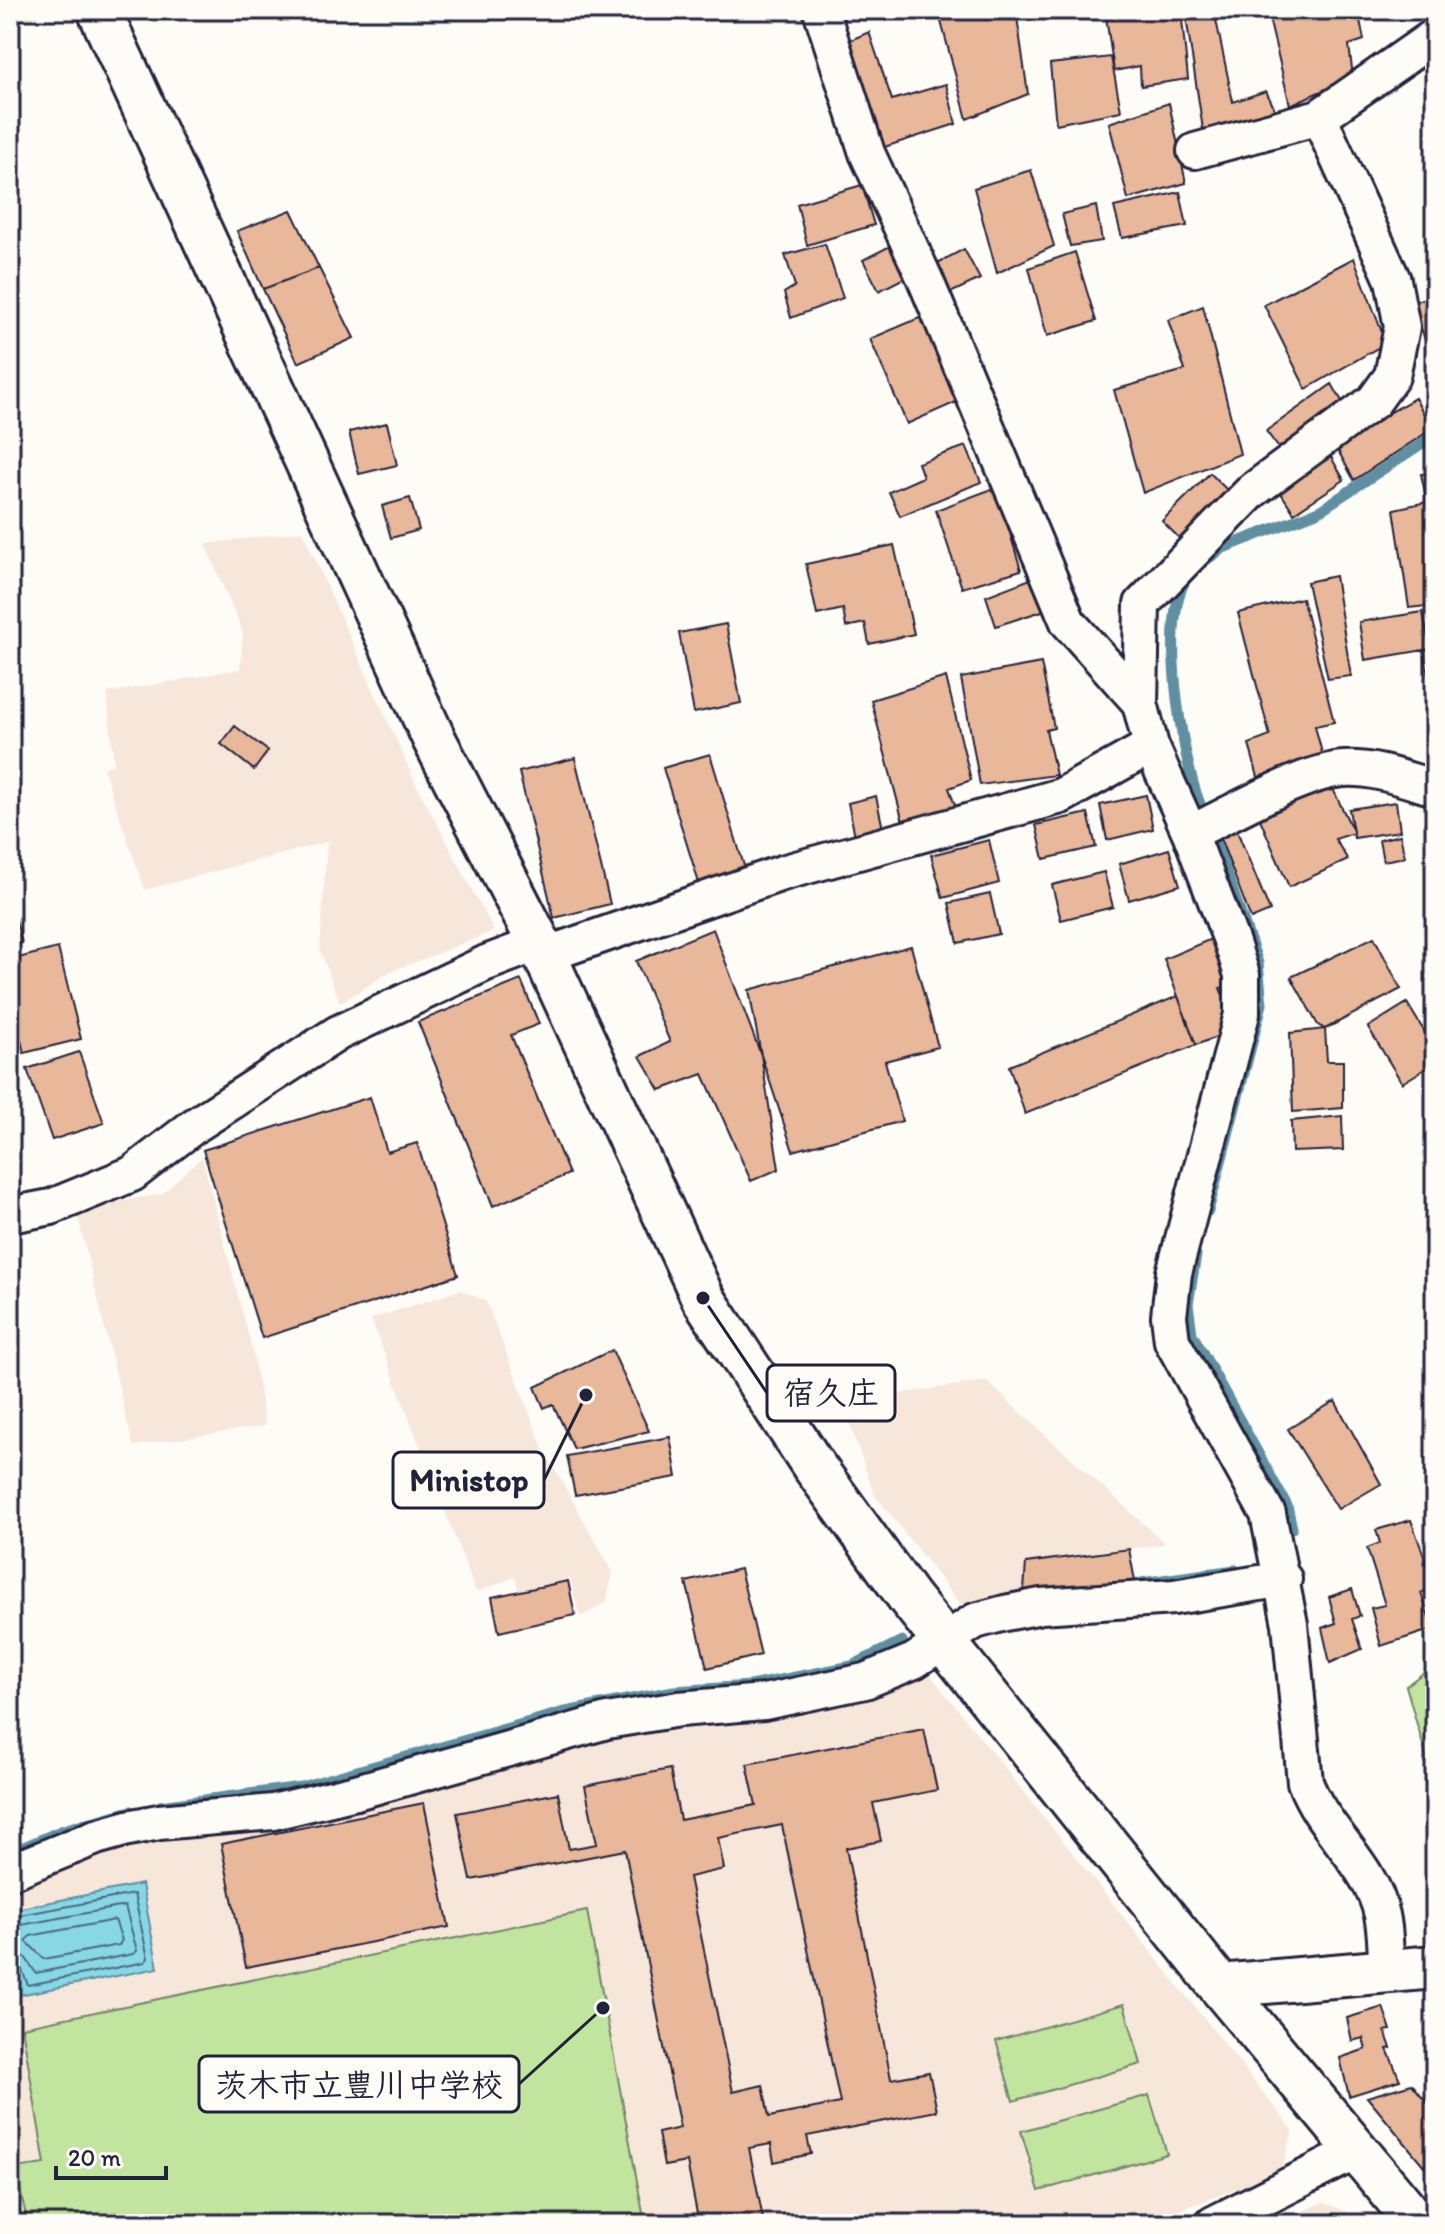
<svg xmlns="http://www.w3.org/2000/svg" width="1445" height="2234" viewBox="0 0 1445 2234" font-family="Itim,'Klee One',sans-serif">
  <rect width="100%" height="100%" fill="#fdfcf7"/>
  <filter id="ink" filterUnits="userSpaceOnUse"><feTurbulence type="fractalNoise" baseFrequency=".0125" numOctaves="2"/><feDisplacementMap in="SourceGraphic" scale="16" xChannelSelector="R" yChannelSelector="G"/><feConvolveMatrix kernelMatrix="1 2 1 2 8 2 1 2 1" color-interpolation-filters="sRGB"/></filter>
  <g filter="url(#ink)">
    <!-- built -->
    <path fill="#f7e7db" d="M 10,10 L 54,10 L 10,27 Z
      M 302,531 L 416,784 L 494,931 L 388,973 L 340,1003 L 320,950 L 327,842 L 145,890 L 103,768 L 114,764 L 107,693 L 240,669 L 243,633 L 205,544 Z
      M 202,1157 L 253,1353 L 265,1426 L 133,1446 L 76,1209 L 162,1194 Z
      M 460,1290 L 486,1301 L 544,1450 L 613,1572 L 606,1603 L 580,1617 L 570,1578 L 520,1595 L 515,1577 L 476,1592 L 371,1319 Z
      M 986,1381 L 1166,1544 L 1026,1563 L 1024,1590 L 960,1604 L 874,1494 L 842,1402 Z
      M 929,1673 L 1293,2130 L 1281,2172 L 1180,2210 L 1082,2224 L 16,2224 L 10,2195 L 10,1886 L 91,1852 L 655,1726 L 744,1722 L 866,1694 Z
      M 1323,2202 L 1363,2218 L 1368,2224 L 1275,2224 Z"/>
    <!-- green -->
    <path fill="#c1e49e" stroke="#72836c" stroke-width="2" d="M 1435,1664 L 1435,1787 L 1406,1686 Z
      M 587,1911 L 645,2224 L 28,2224 L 15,2168 L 45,2164 L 22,2027 Z
      M 1124,2004 L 1141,2064 L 1013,2101 L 996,2041 Z
      M 1149,2095 L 1167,2154 L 1039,2191 L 1021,2131 Z"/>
    <!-- water -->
    <path fill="#88d7e5" stroke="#5f8fa1" stroke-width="2" d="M 142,1884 L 158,1968 L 19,1995 L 10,1951 L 10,1910 Z"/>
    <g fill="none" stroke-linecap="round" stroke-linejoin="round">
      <!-- shore -->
      <path stroke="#4b6a7f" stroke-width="2" d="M 10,1917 L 134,1894 L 148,1958 L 145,1962 L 28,1985 L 20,1965 L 10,1962
        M 115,1920 L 122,1940 L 119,1945 L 44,1959 L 26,1941 L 30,1936 Z
        M 10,1927 L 125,1906 L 137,1951 L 133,1954 L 36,1973 L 25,1957 L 10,1951"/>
      <!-- stream -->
      <path stroke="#5f8fa1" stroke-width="11" d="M 1202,563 L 1223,548 L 1319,511 L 1435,435
        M 1189,575 C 1157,614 1182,759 1200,804
        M 1208,1211 L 1262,1004 L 1258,963 L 1213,835
        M 1196,1255 L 1188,1304 L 1192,1334 L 1287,1506 L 1292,1528
        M 1141,1583 L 1235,1570
        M 160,1806 L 301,1787 L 561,1713 L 616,1702 L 674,1691 L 750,1686 L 852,1666 L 902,1641
        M 10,1853 L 63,1830 L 131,1811"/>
    </g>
    <!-- building -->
    <path fill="#e9b79a" stroke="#22223b" stroke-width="2" fill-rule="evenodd" d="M 938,10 L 1016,10 L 1028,94 L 967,119 Z
      M 1105,10 L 1181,10 L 1188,79 L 1141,86 L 1140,66 L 1114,71 Z
      M 1185,10 L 1214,10 L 1233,102 L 1266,91 L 1280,120 L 1205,143 Z
      M 1267,10 L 1358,10 L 1364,40 L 1349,45 L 1353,77 L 1290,105 Z
      M 869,32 L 892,100 L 946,84 L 956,124 L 872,151 L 841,44 Z
      M 1111,57 L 1121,111 L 1056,124 L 1050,64 Z
      M 1169,103 L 1186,183 L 1128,199 L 1109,123 Z
      M 1031,170 L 1054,246 L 997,273 L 974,188 Z
      M 862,185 L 874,225 L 807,245 L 797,204 Z
      M 1180,192 L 1187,226 L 1122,238 L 1114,207 Z
      M 1096,206 L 1102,241 L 1070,246 L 1062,214 Z
      M 291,210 L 319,268 L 263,289 L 237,231 Z
      M 825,244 L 843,298 L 791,318 L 784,293 L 795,286 L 785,255 Z
      M 892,245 L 908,276 L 879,291 L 863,260 Z
      M 964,249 L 980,279 L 944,296 L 928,268 Z
      M 1075,252 L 1096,321 L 1047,336 L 1029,268 Z
      M 1354,258 L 1386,343 L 1306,389 L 1264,305 Z
      M 319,268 L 354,338 L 298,363 L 263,289 Z
      M 1435,295 L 1435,340 L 1426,342 L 1412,302 Z
      M 1203,306 L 1240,454 L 1143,493 L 1114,390 L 1185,370 L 1168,320 Z
      M 924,316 L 961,400 L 907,424 L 870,339 Z
      M 1332,384 L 1347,410 L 1284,455 L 1266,431 Z
      M 1415,398 L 1432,429 L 1354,480 L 1335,445 Z
      M 387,423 L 397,465 L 359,474 L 349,432 Z
      M 966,446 L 981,482 L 900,516 L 889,492 L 923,477 L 918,463 Z
      M 1331,457 L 1344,480 L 1294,513 L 1279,490 Z
      M 1435,472 L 1435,605 L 1409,608 L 1394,509 L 1427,502 L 1421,474 Z
      M 1210,473 L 1234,497 L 1186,545 L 1162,521 Z
      M 1000,486 L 1012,518 L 1006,520 L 1021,570 L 962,588 L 936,510 Z
      M 410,498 L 419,530 L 391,538 L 382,506 Z
      M 894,545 L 914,634 L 869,644 L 865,623 L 846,627 L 843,609 L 817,615 L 806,564 Z
      M 1335,576 L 1351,676 L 1328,679 L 1307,582 Z
      M 1033,578 L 1045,610 L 996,626 L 986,596 Z
      M 1302,598 L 1334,722 L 1315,726 L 1323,757 L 1258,777 L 1249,744 L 1270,736 L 1238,613 Z
      M 1423,612 L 1430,649 L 1365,660 L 1359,622 Z
      M 726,624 L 741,703 L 694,713 L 679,633 Z
      M 1435,648 L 1435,696 L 1431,696 L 1424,650 Z
      M 1041,663 L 1054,728 L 1046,730 L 1056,775 L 980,785 L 961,678 Z
      M 946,677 L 971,780 L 949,788 L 957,811 L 903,822 L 871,700 Z
      M 235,726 L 268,751 L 254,770 L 221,744 Z
      M 710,754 L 745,869 L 699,883 L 663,768 Z
      M 575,758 L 610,904 L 554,918 L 519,772 Z
      M 1331,785 L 1354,833 L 1335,839 L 1348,860 L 1289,887 L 1260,819 Z
      M 1146,795 L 1153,829 L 1107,840 L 1100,805 Z
      M 876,796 L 883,829 L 855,836 L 848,803 Z
      M 1396,802 L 1400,831 L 1354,838 L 1349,809 Z
      M 1088,813 L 1096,847 L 1044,859 L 1036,825 Z
      M 1235,826 L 1270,911 L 1251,919 L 1219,835 Z
      M 1400,835 L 1405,857 L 1383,861 L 1379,840 Z
      M 989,840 L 999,883 L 943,898 L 931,855 Z
      M 1169,849 L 1180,885 L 1129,900 L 1119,864 Z
      M 1104,872 L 1113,907 L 1061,920 L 1052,885 Z
      M 990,894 L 999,934 L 958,943 L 949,903 Z
      M 10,899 L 22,943 L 10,946 Z
      M 713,929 L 761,1055 L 779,1169 L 751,1181 L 703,1074 L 660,1090 L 640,1056 L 670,1042 L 636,961 Z
      M 1374,937 L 1401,989 L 1325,1029 L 1318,1025 L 1291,977 Z
      M 1211,939 L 1229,985 L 1220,988 L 1230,1012 L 1224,1034 L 1196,1045 L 1164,959 Z
      M 911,946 L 938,1047 L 885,1061 L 902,1121 L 793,1151 L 761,1055 L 749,990 Z
      M 58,948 L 81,1039 L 24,1053 L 10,996 L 10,960 Z
      M 521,980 L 539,1024 L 511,1035 L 569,1174 L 493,1206 L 418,1022 Z
      M 1178,996 L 1196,1045 L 1025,1114 L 1009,1066 Z
      M 1407,1003 L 1435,1049 L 1435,1063 L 1402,1083 L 1368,1027 Z
      M 1325,1029 L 1327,1061 L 1343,1061 L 1343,1108 L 1293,1112 L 1290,1033 Z
      M 79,1052 L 104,1123 L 52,1140 L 27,1069 Z
      M 370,1097 L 387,1152 L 417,1143 L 458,1275 L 262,1338 L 203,1150 Z
      M 1342,1116 L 1343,1150 L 1292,1152 L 1291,1121 Z
      M 612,1350 L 649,1431 L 574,1449 L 553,1404 L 544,1408 L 535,1387 Z
      M 1335,1401 L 1381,1484 L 1338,1509 L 1288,1429 Z
      M 670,1437 L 677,1477 L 575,1495 L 567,1456 Z
      M 1411,1520 L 1435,1587 L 1421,1593 L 1433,1629 L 1381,1646 L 1371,1608 L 1385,1605 L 1367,1548 L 1380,1543 L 1376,1530 Z
      M 1129,1549 L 1135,1581 L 1024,1590 L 1026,1563 Z
      M 740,1569 L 761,1655 L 707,1668 L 686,1582 Z
      M 568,1581 L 575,1615 L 499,1632 L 492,1597 Z
      M 1352,1589 L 1360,1616 L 1352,1619 L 1362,1649 L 1330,1663 L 1322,1628 L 1336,1623 L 1329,1597 Z
      M 924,1729 L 937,1790 L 873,1803 L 881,1841 L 846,1848 L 891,2079 L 929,2072 L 937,2111 L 807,2136 L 811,2154 L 774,2162 L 771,2144 L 749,2148 L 764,2224 L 699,2224 L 687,2162 L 664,2166 L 658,2133 L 680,2128 L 625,1850 L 471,1880 L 457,1813 L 558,1793 L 569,1849 L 597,1844 L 585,1786 L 670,1769 L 680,1820 L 756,1805 L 747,1764 ZM 782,1825 L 840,2103 L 769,2117 L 763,2085 L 733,2092 L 689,1877 L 724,1869 L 718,1838 Z
      M 424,1803 L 449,1927 L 246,1967 L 221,1844 Z
      M 1383,2007 L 1391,2030 L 1385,2031 L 1391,2048 L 1387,2049 L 1400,2080 L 1349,2096 L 1340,2058 L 1366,2049 L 1363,2038 L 1352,2041 L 1347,2018 Z
      M 1412,2084 L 1435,2112 L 1435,2156 L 1424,2166 L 1367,2097 Z"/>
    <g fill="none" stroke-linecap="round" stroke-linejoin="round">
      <!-- minor casing -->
      <g stroke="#22223b" stroke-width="40">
        <path id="minor" d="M 821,10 L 867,153 L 925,279 L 1068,622 L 1140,703 L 1151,746 L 1190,833 L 1232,943 L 1242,975 L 1242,1014 L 1174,1273 L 1169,1316 L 1172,1341 L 1268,1514 L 1290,1624 L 1305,1782 C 1322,1829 1371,1864 1382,1915 C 1386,1932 1385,1952 1387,1970
          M 1195,151 L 1319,117 L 1435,36
          M 1140,703 L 1142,604 L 1252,491 L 1374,401 L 1392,376 L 1402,327 L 1393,280 L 1319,117
          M 1190,833 C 1229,815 1304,771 1344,769 C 1374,767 1407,780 1435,788
          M 545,955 L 782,873 L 1061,796 L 1151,746
          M 10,1215 L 51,1207 L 132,1174 L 194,1126 L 338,1033 L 486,963 L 539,943
          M 10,1872 L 96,1837 L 128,1828 L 159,1822 L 273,1812 L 356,1792 L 607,1721 L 679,1709 L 764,1702 L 865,1681 L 914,1661 L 975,1621 L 1005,1613 L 1041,1606 L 1174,1597 L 1284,1579
          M 1213,2224 L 1357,2151"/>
      </g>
      <!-- tertiary casing -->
      <g stroke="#22223b" stroke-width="48">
        <path id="tertiary" d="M 99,10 L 434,739 L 539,943 L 703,1298 L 813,1465 L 910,1599 L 1220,1986 L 1418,2224
          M 1220,1986 L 1435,1967"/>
      </g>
      <!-- minor -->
      <use href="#minor" stroke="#fdfcf7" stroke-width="34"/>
      <!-- tertiary -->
      <use href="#tertiary" stroke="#fdfcf7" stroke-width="42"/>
    </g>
  </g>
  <!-- callouts -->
  <path fill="none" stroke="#22223b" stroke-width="3" d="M703 1298L767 1393M586 1395L544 1480M603 2008L519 2084"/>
  <g fill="#22223b" stroke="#fdfcf7" stroke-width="3">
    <circle cx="703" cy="1298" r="8"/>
    <circle cx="586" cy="1395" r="8"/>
    <circle cx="603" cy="2008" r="8"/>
  </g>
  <g fill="#fdfcf7" stroke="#22223b" stroke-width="3">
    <rect x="767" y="1365" width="128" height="56" rx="8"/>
    <rect x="393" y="1452" width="151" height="56" rx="8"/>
    <rect x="199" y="2056" width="320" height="56" rx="8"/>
  </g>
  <g font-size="32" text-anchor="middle" font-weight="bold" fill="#22223b">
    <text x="831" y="1404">宿久庄</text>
    <text x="469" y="1491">Ministop</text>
    <text x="359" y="2096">茨木市立豊川中学校</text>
  </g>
  <!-- margin -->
  <rect width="1445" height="2234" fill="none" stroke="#fdfcf7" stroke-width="40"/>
  <rect x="20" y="20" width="1405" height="2194" fill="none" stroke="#22223b" stroke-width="3" filter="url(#ink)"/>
  <!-- scale -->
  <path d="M56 2166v12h110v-12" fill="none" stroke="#22223b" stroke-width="4"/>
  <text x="68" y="2166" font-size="24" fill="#22223b" stroke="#fdfcf7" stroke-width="6" paint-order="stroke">20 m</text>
</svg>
